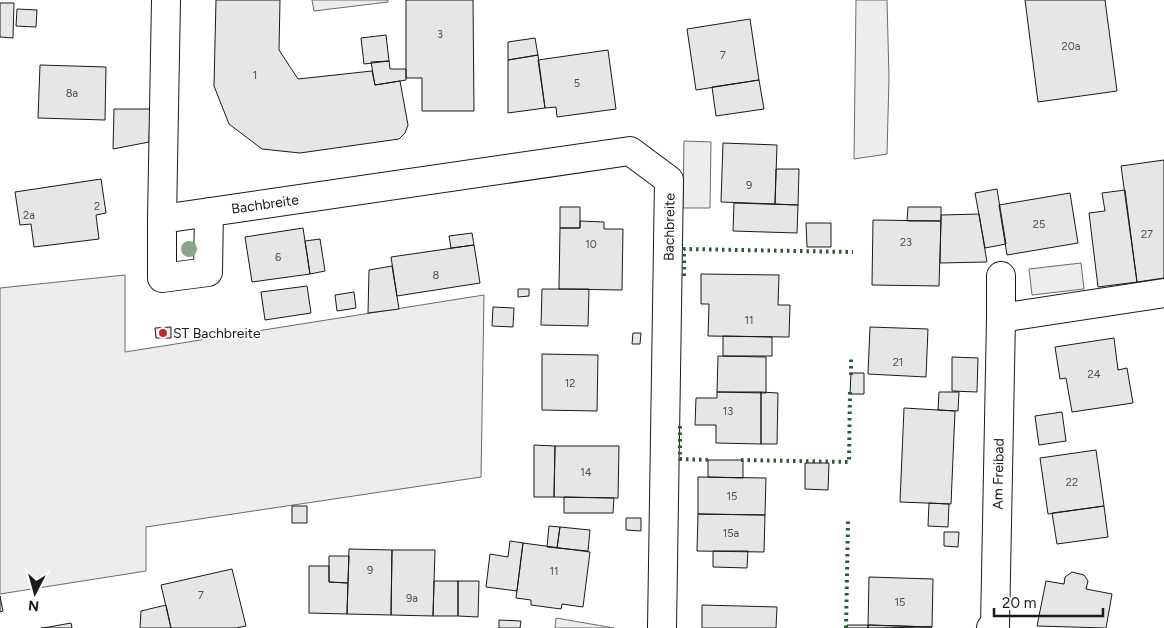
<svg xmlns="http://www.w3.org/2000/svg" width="1164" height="628" viewBox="0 0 1164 628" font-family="Figtree,sans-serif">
  <rect width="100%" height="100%" fill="#fff"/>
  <!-- built -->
  <path fill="#ededed" stroke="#6a6a6a" d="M 312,0 L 388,0 L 388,2 L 314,11 Z
    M 856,0 L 887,0 L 889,78 L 887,154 L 854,159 Z
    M 684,141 L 711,142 L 710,208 L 683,208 Z
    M 1081,263 L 1084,289 L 1032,295 L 1029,269 Z
    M 125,275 L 125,352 L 484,295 L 481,477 L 146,527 L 146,571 L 0,594 L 0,288 Z
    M 556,618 L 614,628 L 555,628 Z"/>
  <!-- building -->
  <path fill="#e6e6e6" stroke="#1a1a1a" d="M 216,0 L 280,0 L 279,50 L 298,79 L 372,71 L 375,85 L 400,81 L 408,125 L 405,133 L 399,139 L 300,153 L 262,149 L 229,124 L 214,86 Z
    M 406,0 L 473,0 L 474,111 L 422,111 L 422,78 L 406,78 Z
    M 1025,0 L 1105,0 L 1117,91 L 1038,102 Z
    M 0,3 L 14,3 L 13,38 L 0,37 Z
    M 17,9 L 37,10 L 36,27 L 16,26 Z
    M 750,19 L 759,80 L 696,90 L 687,29 Z
    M 386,35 L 389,61 L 364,64 L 361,38 Z
    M 535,38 L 538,55 L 508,60 L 508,42 Z
    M 608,50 L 616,109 L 557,117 L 556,107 L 545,108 L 538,60 Z
    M 538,55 L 545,108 L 508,113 L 508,60 Z
    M 389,61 L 390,69 L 406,69 L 406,80 L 375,85 L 371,62 Z
    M 40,65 L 106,67 L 105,120 L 38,118 Z
    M 759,80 L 764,109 L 716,116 L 712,87 Z
    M 114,109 L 150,109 L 149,142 L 113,149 Z
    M 723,143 L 777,145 L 775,204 L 721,202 Z
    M 1164,160 L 1164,278 L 1137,282 L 1121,166 Z
    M 776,169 L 799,169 L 798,205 L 775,204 Z
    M 101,179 L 106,213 L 96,215 L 99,239 L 34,247 L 31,224 L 20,225 L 15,192 Z
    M 997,189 L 1006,244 L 985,248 L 975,193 Z
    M 1125,190 L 1137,282 L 1098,287 L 1089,213 L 1105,211 L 1102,193 Z
    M 1070,193 L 1078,243 L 1007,255 L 999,205 Z
    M 734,203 L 798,205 L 797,233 L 733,231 Z
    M 560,207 L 580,207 L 580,228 L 560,228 Z
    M 908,207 L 941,207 L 941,221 L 907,221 Z
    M 979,214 L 987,262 L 940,263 L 941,215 Z
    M 873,220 L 941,221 L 939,286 L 872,285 Z
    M 580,221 L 604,222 L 604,229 L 623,229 L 622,290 L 559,289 L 560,228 L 580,228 Z
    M 806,223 L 831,223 L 831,247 L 807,247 Z
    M 303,228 L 310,274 L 252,282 L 245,237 Z
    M 472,233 L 474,245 L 451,248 L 449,236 Z
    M 320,239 L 325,271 L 310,274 L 305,241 Z
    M 474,245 L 480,283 L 397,296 L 391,257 Z
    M 392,266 L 399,309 L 368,313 L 369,270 Z
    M 701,274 L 779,275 L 778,305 L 790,305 L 789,337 L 708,336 L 709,304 L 701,304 Z
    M 307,286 L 311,313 L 265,320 L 261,292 Z
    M 518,289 L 529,289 L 529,296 L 518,297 Z
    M 542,289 L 589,289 L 588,326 L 541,325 Z
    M 354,292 L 356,308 L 337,311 L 335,295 Z
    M 493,307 L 514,308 L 513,327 L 492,326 Z
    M 171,327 L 171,338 L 156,338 L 155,328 Z
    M 870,327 L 928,329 L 926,377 L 868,374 Z
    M 633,333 L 641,333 L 640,344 L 632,344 Z
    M 723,336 L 772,337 L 772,356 L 723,356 Z
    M 1114,338 L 1118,370 L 1127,368 L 1133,403 L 1072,412 L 1066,378 L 1060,379 L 1055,347 Z
    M 542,354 L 598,355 L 597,411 L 542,410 Z
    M 718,356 L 766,357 L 766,393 L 717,392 Z
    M 952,357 L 978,358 L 977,392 L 952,391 Z
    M 851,373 L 864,373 L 864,394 L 850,394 Z
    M 717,392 L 761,392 L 761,444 L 716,443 L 716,425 L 695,425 L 696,398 L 717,398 Z
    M 761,392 L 778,393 L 777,444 L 761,444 Z
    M 939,392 L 959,392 L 958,411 L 938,410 Z
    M 904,408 L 955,411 L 951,504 L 900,502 Z
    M 1062,412 L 1066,441 L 1039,445 L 1035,416 Z
    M 534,445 L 555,446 L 554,497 L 534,497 Z
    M 555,446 L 619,446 L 618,498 L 554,497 Z
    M 1096,450 L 1104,506 L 1048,514 L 1040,458 Z
    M 708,460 L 743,460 L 743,478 L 708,477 Z
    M 805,463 L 829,463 L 828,490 L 805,489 Z
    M 698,477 L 766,478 L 765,515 L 698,514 Z
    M 564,497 L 614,498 L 613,513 L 564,513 Z
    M 929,503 L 949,504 L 948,527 L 928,526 Z
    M 292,506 L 307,506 L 307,523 L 292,523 Z
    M 1104,506 L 1108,537 L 1057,544 L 1052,513 Z
    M 698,514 L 765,515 L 764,552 L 697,551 Z
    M 626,518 L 641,518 L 641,531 L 626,530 Z
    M 549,526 L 560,527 L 557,548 L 547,547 Z
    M 560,527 L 590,530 L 588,551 L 557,548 Z
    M 944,532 L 959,532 L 958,547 L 944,546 Z
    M 510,541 L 523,543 L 517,591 L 486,587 L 490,554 L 508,557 Z
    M 523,543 L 590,552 L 583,607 L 562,604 L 561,609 L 531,605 L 531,600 L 516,598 Z
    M 349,549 L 392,550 L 391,615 L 347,614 Z
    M 392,550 L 435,550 L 433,616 L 391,615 Z
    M 713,551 L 748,551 L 747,568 L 713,567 Z
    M 329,556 L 349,556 L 348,583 L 329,582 Z
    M 309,566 L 329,566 L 329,582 L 348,583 L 347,614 L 309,613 Z
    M 232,569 L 246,626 L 236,628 L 171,628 L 161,585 Z
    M 1072,572 L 1084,575 L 1088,581 L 1086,589 L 1112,594 L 1106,628 L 1037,626 L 1046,581 L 1064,584 L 1065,577 Z
    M 869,577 L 933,579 L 932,627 L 868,625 Z
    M 434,581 L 458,581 L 458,616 L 433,616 Z
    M 458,581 L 479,581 L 478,617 L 458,616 Z
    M 0,596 L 3,611 L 0,612 Z
    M 166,605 L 171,628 L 140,628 L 141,611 Z
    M 702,605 L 777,607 L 776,628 L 702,628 Z
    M 499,620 L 521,621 L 520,628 L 499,628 Z
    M 71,623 L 72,628 L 41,628 L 49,627 Z
    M 847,625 L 868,625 L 868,628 L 847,628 Z
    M 868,625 L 932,627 L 868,628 Z"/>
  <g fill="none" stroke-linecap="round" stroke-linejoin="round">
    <!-- street casing -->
    <g stroke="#1a1a1a" stroke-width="30">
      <path id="street" d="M 166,0 L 162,219 L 630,151 L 669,180 L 662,628
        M 162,219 L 162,278 L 208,272 L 209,212
        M 1001,276 L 1001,318
        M 991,628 L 995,626 L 1001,318 L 1164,293"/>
    </g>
    <!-- street -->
    <use href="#street" stroke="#fff" stroke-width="28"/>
    <!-- hedge -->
    <path stroke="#2b5a34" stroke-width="4" stroke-dasharray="2.5 4" stroke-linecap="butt" d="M 684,276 L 684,249 L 853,252
      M 851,375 L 851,359
      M 680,426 L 680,459 L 712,460
      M 741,460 L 849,462 L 850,392
      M 846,628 L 848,521"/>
  </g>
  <!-- trees -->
  <circle fill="#8aa48f" cx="189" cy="249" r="8"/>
  <!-- markers -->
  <circle fill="#c62828" stroke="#fff" stroke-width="2" cx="163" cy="333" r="5"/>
  <g text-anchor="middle" stroke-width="4" stroke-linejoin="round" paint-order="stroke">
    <!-- number labels -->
    <g font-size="11" fill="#4d4d4d">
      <text x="440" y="38">3</text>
      <text x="1071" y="50">20a</text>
      <text x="723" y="59">7</text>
      <text x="255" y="79">1</text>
      <text x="577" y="87">5</text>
      <text x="72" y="97">8a</text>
      <text x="749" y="189">9</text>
      <text x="97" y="210">2</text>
      <text x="29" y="219">2a</text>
      <text x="1039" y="228">25</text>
      <text x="1147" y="238">27</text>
      <text x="906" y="246">23</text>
      <text x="591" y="248">10</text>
      <text x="278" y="261">6</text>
      <text x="436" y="279">8</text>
      <text x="749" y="324">11</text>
      <text x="898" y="366">21</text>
      <text x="1094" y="378">24</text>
      <text x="570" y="387">12</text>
      <text x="728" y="415">13</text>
      <text x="586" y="476">14</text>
      <text x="1072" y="486">22</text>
      <text x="732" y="500">15</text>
      <text x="731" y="537">15a</text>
      <text x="370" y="574">9</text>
      <text x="554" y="575">11</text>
      <text x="201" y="599">7</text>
      <text x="412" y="602">9a</text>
      <text x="900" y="606">15</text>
    </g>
    <!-- street labels -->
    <g font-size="14" fill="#1a1a1a" stroke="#fff">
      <text transform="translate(265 204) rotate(-8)" y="5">Bachbreite</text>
      <text transform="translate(669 227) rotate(-89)" y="5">Bachbreite</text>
      <text transform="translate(998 474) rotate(-89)" y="5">Am Freibad</text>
    </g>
    <!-- poi labels -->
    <g font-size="14" fill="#1a1a1a" stroke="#fff" text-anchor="start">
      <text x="173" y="338">ST Bachbreite</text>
    </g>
  </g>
  <!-- north arrow -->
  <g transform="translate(35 593) rotate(186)" stroke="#ffffff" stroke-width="4" paint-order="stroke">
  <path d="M0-4L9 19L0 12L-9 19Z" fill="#1a1a1a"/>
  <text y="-8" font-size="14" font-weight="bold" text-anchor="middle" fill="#1a1a1a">N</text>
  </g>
  <!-- scale -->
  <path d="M994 608v8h109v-8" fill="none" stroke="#1a1a1a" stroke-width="2.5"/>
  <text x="1002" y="608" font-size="15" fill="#1a1a1a" stroke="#ffffff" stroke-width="4" paint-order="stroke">20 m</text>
</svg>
